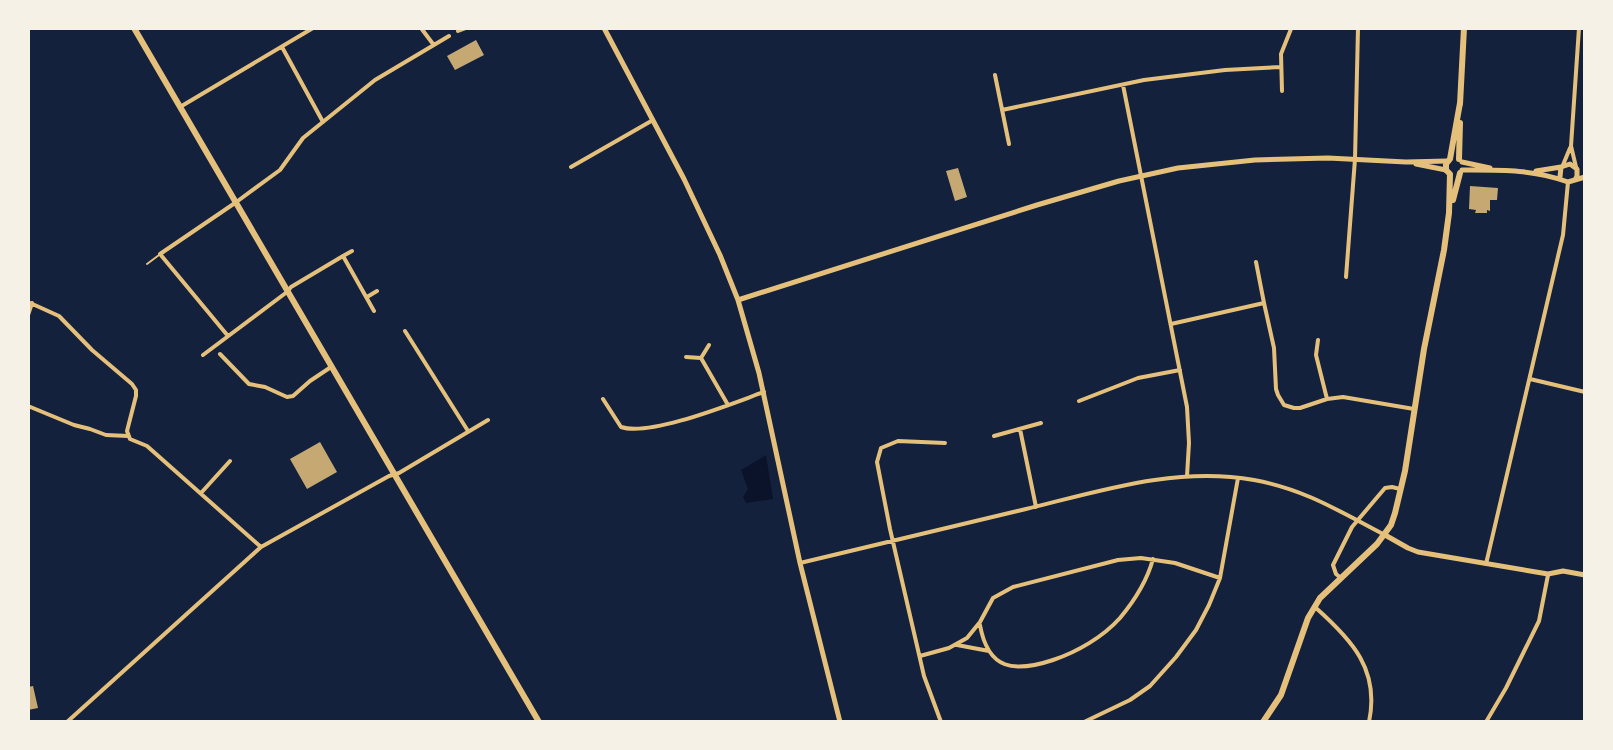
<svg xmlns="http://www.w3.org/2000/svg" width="1613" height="750" viewBox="0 0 1613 750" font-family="Poppins,sans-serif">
  <rect width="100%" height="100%" fill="#14213d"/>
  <!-- water -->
  <path fill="#0b132b" d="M 766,455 L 773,499 L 746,503 L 743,497 L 748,489 L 741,470 Z"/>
  <!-- building -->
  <path fill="#c6a872" d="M 476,40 L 484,55 L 455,70 L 447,56 Z
    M 958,168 L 967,197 L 955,201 L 946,171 Z
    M 1470,186 L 1498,188 L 1497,200 L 1490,200 L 1490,211 L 1487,210 L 1487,213 L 1475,213 L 1476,210 L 1469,209 Z
    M 320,442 L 337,472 L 307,489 L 290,459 Z
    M 33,686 L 38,708 L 28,710 L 28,687 Z"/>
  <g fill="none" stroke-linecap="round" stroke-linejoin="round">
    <!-- service -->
    <path stroke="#e5c07b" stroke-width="2" d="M 147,264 L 159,255"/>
    <!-- minor -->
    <path stroke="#e5c07b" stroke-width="4" d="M 421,28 L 433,44
      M 458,31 L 466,28
      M 282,47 L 323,122
      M 995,75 L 1009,144
      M 1123,85 L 1187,407 L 1189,443 L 1187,476
      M 1282,91 L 1281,54 L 1291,29
      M 180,107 L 313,28
      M 1002,110 L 1144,80 L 1225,70 L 1281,67
      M 1563,165 L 1570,148
      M 571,167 L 653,120
      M 1576,167 L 1571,146 L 1579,28
      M 343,256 L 352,251
      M 1256,262 L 1264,303
      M 1346,277 L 1355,159 L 1358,28
      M 367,297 L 377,291
      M 28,302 L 59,316 L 92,350 L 132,384 L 136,390 L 136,396 L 127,431 L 130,439 L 147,446 L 261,547
      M 28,315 L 32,303
      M 1171,324 L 1264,303 L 1274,348 L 1276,389 L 1278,395 L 1284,405 L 1294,408 L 1300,408 L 1327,399 L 1343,397 L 1414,409
      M 405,331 L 468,431
      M 228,336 L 160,254 L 235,203 L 280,170 L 303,138 L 375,80 L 449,36
      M 1318,340 L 1316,355 L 1327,399
      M 220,354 L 249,384 L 265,387 L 287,397 L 293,396 L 310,381 L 331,367
      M 203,355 L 287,292 L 291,287 L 343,256 L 374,311
      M 686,357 L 701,358 L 709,345
      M 701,358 L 728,405
      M 1530,379 L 1585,392
      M 603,399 L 621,427 C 650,437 733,403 764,392
      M 1079,401 L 1138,378 L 1180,370
      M 28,406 L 74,425 L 90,429 L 106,435 L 128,436
      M 1020,429 L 1036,507
      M 994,436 L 1041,423
      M 201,493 L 230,461
      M 800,563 C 875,545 950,527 1026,509 C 1100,491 1176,466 1254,480 C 1304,489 1339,511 1383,534
      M 1486,564 L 1563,235 L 1568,182
      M 1341,578 L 1336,574 L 1333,565 L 1352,527 L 1385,488 L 1392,487 L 1400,489
      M 1316,608 C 1352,640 1380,670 1369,722
      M 980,625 C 988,670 1014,673 1053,660 C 1077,652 1103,637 1120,618 C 1135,600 1147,581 1153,559
      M 957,645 L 989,651
      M 920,656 L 949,648 L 967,638 L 980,622 L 993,598 L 1013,587 L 1118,560 L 1141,558 L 1175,563 L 1220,578
      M 67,722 L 261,547 L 389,476 L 399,473 L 488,420
      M 941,722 L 924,676 L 890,529 L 877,462 L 881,448 L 898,441 L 945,443
      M 1084,722 L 1130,700 L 1150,686 L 1176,657 L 1196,630 L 1209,605 L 1220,578 L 1238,478
      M 1486,722 L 1506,688 L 1539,621 L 1548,575"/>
    <!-- tertiary -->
    <path stroke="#e5c07b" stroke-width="5" d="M 604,28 L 684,179 L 720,255 L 738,300 L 759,373 L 800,563 L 840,722
      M 1462,162 L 1490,168
      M 1416,164 L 1446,170
      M 1462,170 C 1498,170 1534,169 1568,182 L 1585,177
      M 1536,171 L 1561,167
      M 1560,177 L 1561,167 L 1570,164 L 1577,169 L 1577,176 L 1575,180
      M 738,300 L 1037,205 L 1119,181 L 1178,168 L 1255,160 L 1328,158 L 1406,162 L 1447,161
      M 1385,535 L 1408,548 L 1418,552 L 1548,574 L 1563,571 L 1585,575"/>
    <!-- secondary -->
    <path stroke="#e5c07b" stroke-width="6" d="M 1460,104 L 1464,28
      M 1459,159 L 1460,123
      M 1453,200 L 1460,173
      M 1263,722 L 1281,695 L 1308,618 L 1320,598 L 1377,544 L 1391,525 L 1395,513 L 1405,471 L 1424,349 L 1444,250 L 1449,213 L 1450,174 L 1446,170 L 1446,164 L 1450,159 L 1460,103"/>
    <!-- primary -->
    <path stroke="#e5c07b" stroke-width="6" d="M 134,28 L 539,722"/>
  </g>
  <!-- border -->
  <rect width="1613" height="750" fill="none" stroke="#f6f1e7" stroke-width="60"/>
</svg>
